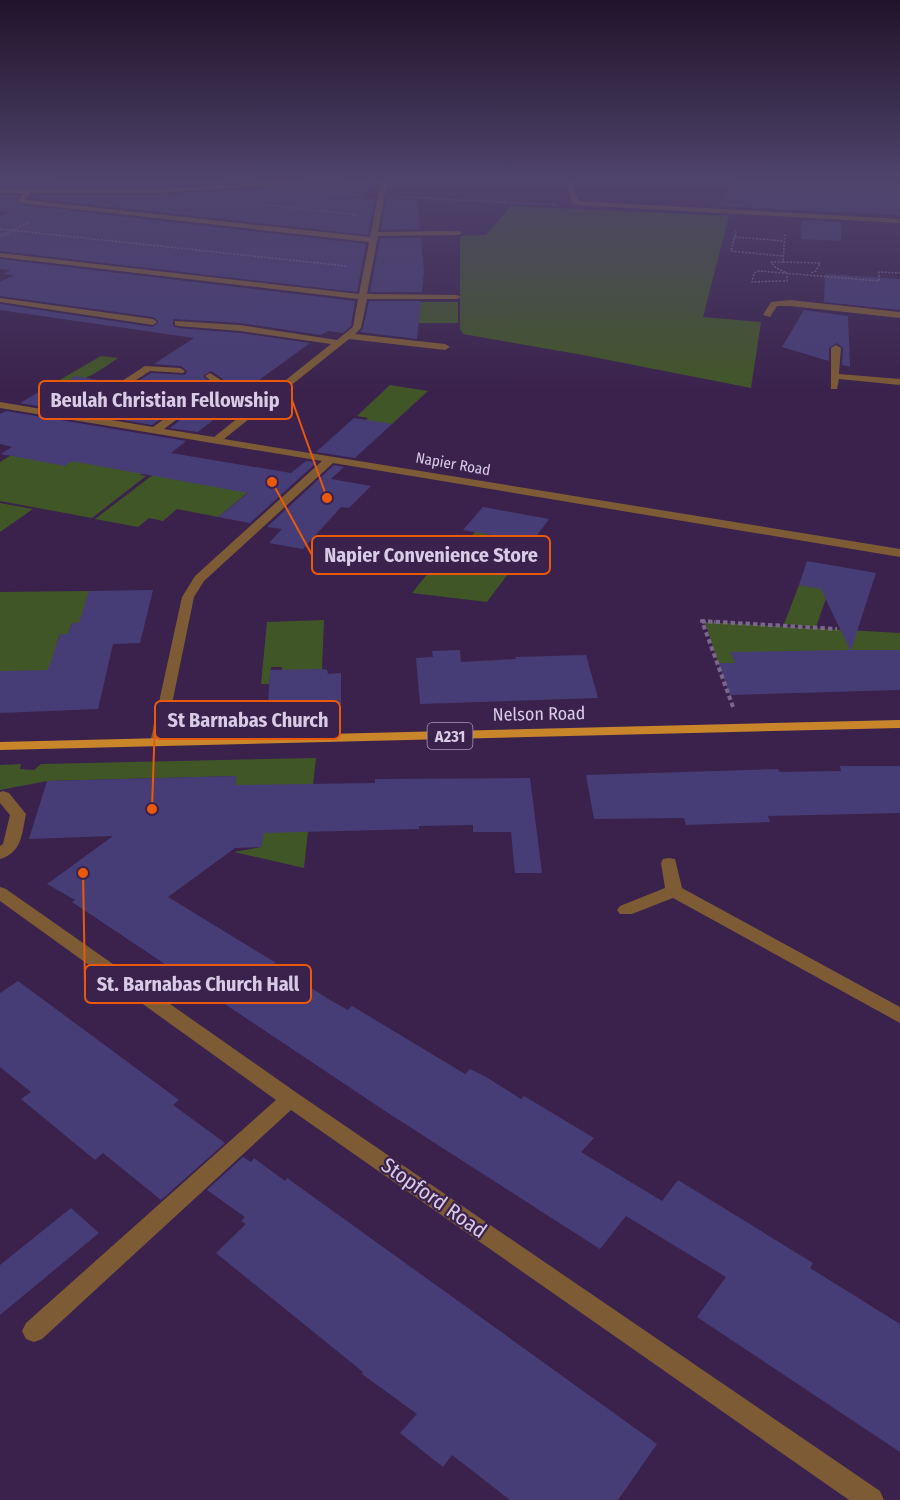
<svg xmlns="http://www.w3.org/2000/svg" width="900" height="1500" viewBox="0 0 900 1500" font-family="'Fira Sans Condensed',sans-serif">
  <rect width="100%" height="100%" fill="#3a224c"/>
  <!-- green -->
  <path fill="#415627" d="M 511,206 L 729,216 L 703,317 L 761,322 L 751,388 L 583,355 L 463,334 L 460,329 L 460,236 L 486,235 Z
    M 416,302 L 458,302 L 458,323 L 415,323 Z
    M 101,356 L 118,358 C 99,371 80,386 56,382 Z
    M 390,385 L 428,391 L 392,424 L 381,423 L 354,431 L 368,418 L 357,416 Z
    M 18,451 L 65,465 L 76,458 L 154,464 L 140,475 L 146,476 L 92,518 L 0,501 L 0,462 Z
    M 154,474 L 251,490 L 218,517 L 177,509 L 163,521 L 149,518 L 138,527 L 95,519 Z
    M 0,503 L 33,509 L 0,532 Z
    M 482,523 L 487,524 L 486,534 L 499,537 L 507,528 L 516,527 L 513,539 L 532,542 L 487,602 L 412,593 L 458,536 L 470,538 Z
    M 799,585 L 830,587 L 816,627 L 784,624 Z
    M 89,591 L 107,622 L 72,623 L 68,634 L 60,634 L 57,642 L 103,689 L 0,671 L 0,592 Z
    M 324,620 L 322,669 L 316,669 L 316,674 L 282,671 L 282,667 L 271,667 L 269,684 L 261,684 L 267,622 Z
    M 705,622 L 900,633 L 900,650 L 886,650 L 811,671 L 801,651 L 745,657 L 742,652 L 735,652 L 738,663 L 718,663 Z
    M 316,758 L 304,868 L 234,852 L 261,847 L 268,785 L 235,785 L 236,776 L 47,781 L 0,790 L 0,765 L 21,764 L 20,769 L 34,770 L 41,764 Z"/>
  <!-- building -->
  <path fill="#473d76" d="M 250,182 L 158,187 L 0,187 L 0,184 Z
    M 370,182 L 364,199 L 375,199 L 368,235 L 29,198 L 32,195 L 158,195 Z
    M 734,182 L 896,182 L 896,184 L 900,184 L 900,215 L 718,206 Z
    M 0,195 L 19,195 L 15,201 L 20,205 L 366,244 L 357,292 L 0,251 L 0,217 L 10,212 L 0,211 Z
    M 386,199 L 417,200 L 420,229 L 381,230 Z
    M 802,220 L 841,222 L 841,241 L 801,239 Z
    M 380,238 L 421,238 L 424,271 L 422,292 L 370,292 Z
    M 0,259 L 355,301 L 351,326 L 343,333 L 328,331 L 321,335 L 240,323 L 173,319 L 173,326 L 178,328 L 240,333 L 310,343 L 222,407 L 227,408 L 220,413 L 222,413 L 198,432 L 170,428 L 219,390 L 223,379 L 211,371 L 203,376 L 209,382 L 208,385 L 152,425 L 88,414 L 151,373 L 185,375 L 187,371 L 181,366 L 154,364 L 194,338 L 0,310 L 0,304 L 153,327 L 159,322 L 153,317 L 0,296 L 0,282 L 14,275 L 2,274 L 11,270 L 0,269 Z
    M 825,274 L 900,279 L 900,310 L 824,302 Z
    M 369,301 L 421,301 L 417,339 L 360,332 L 363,328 Z
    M 804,310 L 848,316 L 850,367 L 842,365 L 843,348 L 837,343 L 829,348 L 829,361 L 782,347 Z
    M 76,376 L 115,383 L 71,412 L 20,403 L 56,382 L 64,383 Z
    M 6,411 L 186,441 L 171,453 L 291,473 L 306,461 L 317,462 L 250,523 L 218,517 L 248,493 L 71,461 L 65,466 L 1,454 L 12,447 L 0,444 L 0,414 Z
    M 354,418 L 392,424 L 355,458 L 316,452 Z
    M 334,465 L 344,467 L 331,479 L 371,486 L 349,508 L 341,507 L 303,549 L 269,543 L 282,529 L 267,527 Z
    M 483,507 L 549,519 L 532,542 L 463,530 Z
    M 807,561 L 876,573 L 851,650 L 900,650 L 900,690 L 730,695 L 718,663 L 735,663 L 730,652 L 850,650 L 821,589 L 799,585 Z
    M 153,590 L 140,643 L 113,644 L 98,709 L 0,713 L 0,671 L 48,670 L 60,634 L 68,634 L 72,623 L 79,623 L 89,591 Z
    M 460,650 L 461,662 L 516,659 L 515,657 L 586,655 L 598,698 L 420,704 L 416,658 L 433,657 L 432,651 Z
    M 322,669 L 327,670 L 328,674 L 341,673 L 341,704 L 268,706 L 270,670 Z
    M 840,766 L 900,766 L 900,813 L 768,816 L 770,822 L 686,825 L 684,818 L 594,819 L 586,775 L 778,769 L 780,772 L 841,771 Z
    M 236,776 L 235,785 L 375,783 L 375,779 L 530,778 L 542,873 L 515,873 L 511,832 L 473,832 L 473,825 L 419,826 L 419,829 L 264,833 L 261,847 L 235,848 L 168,897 L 276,963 L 274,964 L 330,1000 L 348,1010 L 352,1006 L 465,1074 L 470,1069 L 486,1077 L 521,1099 L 524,1096 L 594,1138 L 581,1152 L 662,1201 L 678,1180 L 813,1263 L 810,1268 L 900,1324 L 900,1452 L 697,1317 L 726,1277 L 626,1216 L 600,1249 L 385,1111 L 72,902 L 75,900 L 47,884 L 113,836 L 29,839 L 47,781 Z
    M 18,981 L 179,1100 L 173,1105 L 225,1143 L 161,1200 L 103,1153 L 95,1160 L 21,1099 L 31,1092 L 0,1067 L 0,993 Z
    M 243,1157 L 251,1162 L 254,1158 L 285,1181 L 287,1178 L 657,1444 L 618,1500 L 510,1500 L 452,1455 L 443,1467 L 400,1433 L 417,1414 L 362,1374 L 363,1372 L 216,1253 L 246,1224 L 241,1221 L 245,1217 L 207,1190 Z
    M 71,1208 L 99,1233 L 0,1315 L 0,1265 Z"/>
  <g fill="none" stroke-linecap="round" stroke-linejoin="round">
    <!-- path-far2 -->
    <path stroke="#7b678b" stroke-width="1.5" stroke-dasharray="2 1.5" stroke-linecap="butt" d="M 330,193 L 362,195
      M 402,197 L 557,205
      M 265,205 L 359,215
      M 0,229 L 346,266
      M 736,231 L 731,251 L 782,256
      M 1,236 L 29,222
      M 735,237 L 784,241
      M 783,262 L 820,263 L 816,271 L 811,273
      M 781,281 L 752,282 L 754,273 L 759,271 L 879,281 L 879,272 L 900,273
      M 783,281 L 787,281 L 787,273 L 776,268 L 771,262 L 783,262 L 785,233"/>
    <!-- path-far1 -->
    <path stroke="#7b678b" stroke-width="3" stroke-dasharray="4 2" stroke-linecap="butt" d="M 702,622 L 715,622"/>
    <!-- path -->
    <path stroke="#7b678b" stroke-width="4" stroke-dasharray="4.5 3" stroke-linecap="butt" d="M 733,707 L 702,621 L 837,629"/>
    <!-- minor -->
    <path fill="#7c5b35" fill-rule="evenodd" d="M 289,182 L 317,182 L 158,193 L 31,193 L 25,200 L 370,237 L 381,182 L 387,182 L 378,232 L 458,231 L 462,233 L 458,235 L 378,236 L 367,294 L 457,295 L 461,297 L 457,299 L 367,299 L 361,328 L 355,334 L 445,344 L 450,347 L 445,350 L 349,339 L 224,439 L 900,549 L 900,557 L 333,463 L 204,581 L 194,597 L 164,743 L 162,746 L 152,746 L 150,743 L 182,597 L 195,576 L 322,461 L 0,408 L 0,402 L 71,414 L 145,366 L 180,368 L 185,371 L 183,373 L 150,371 L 82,415 L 153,427 L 210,386 L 211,381 L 205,376 L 210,373 L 221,380 L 217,389 L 164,429 L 214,437 L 331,344 L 240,331 L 178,326 L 175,325 L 175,321 L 240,325 L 337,340 L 353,327 L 358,299 L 0,257 L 0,253 L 359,294 L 369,242 L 20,203 L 17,201 L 24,193 L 0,193 L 0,189 L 158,189 Z
      M 566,182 L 572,182 L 578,201 L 900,219 L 900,223 L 575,205 L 572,203 Z
      M 0,298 L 153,319 L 157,322 L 153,325 L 0,302 Z
      M 790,300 L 900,312 L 900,318 L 790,306 L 777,306 L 770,317 L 763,315 L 771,302 Z
      M 836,345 L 841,348 L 839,374 L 900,379 L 900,385 L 839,379 L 837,389 L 831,389 L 831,348 Z
      M 3,791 L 9,793 L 26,814 C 22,833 22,853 0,859 L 0,846 L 3,844 L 10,815 L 0,803 L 0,792 Z
      M 669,858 L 675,859 L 682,888 L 900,1007 L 900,1023 L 673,898 L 632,914 L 620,914 L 617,910 L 620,906 L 665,888 L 661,863 L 663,859 Z
      M 0,887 L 6,889 L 297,1093 L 880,1491 L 884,1500 L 849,1500 L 291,1110 L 42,1339 L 34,1342 L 26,1339 L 22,1331 L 26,1323 L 276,1100 L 0,901 Z"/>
    <!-- major -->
    <path fill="#c8852a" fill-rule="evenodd" d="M 900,720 L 900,728 L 0,750 L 0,742 Z"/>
  </g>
  <!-- sky -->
  <linearGradient id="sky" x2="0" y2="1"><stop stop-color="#20132a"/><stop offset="0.46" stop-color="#4f446c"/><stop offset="1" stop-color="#4f446c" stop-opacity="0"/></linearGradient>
  <rect width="900" height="392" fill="url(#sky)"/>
  <g text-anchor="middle" stroke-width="4.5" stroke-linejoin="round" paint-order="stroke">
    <!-- far-street labels -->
    <g font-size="15" fill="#d9cbe6" stroke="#3a224c">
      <text transform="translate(453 464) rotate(10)" y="5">Napier Road</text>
    </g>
    <!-- shield labels -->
    <rect fill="#3a224c" stroke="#a998b8" stroke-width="1.5" x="427.5" y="723" width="45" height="26" rx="4.5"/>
    <g font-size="16" font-weight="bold" fill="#d9cbe6">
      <text x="450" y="742">A231</text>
    </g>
    <!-- street labels -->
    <g font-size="18" fill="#d9cbe6" stroke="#3a224c">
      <text transform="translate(539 714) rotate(-1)" y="6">Nelson Road</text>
    </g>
    <!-- near-street labels -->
    <g font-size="21" fill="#d9cbe6" stroke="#3a224c">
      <text transform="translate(434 1198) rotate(35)" y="7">Stopford Road</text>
    </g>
  </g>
  <!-- callouts -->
  <path fill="none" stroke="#e8590c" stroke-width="2" d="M327 498L292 400M272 482L312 555M152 809L155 720M83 873L85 984"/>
  <g fill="#e8590c" stroke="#3a224c" stroke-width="2">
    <circle cx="327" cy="498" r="6"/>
    <circle cx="272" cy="482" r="6"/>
    <circle cx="152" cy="809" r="6"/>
    <circle cx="83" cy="873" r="6"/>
  </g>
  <g fill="#3a224c" stroke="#e8590c" stroke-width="2">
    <rect x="39" y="381" width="253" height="38" rx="6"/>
    <rect x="312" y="536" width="238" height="38" rx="6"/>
    <rect x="155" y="701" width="185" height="38" rx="6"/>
    <rect x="85" y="965" width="226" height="38" rx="6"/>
  </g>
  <g font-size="20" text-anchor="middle" font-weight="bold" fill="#d9cbe6">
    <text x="165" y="407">Beulah Christian Fellowship</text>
    <text x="431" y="562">Napier Convenience Store</text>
    <text x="248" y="727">St Barnabas Church</text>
    <text x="198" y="991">St. Barnabas Church Hall</text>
  </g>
</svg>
